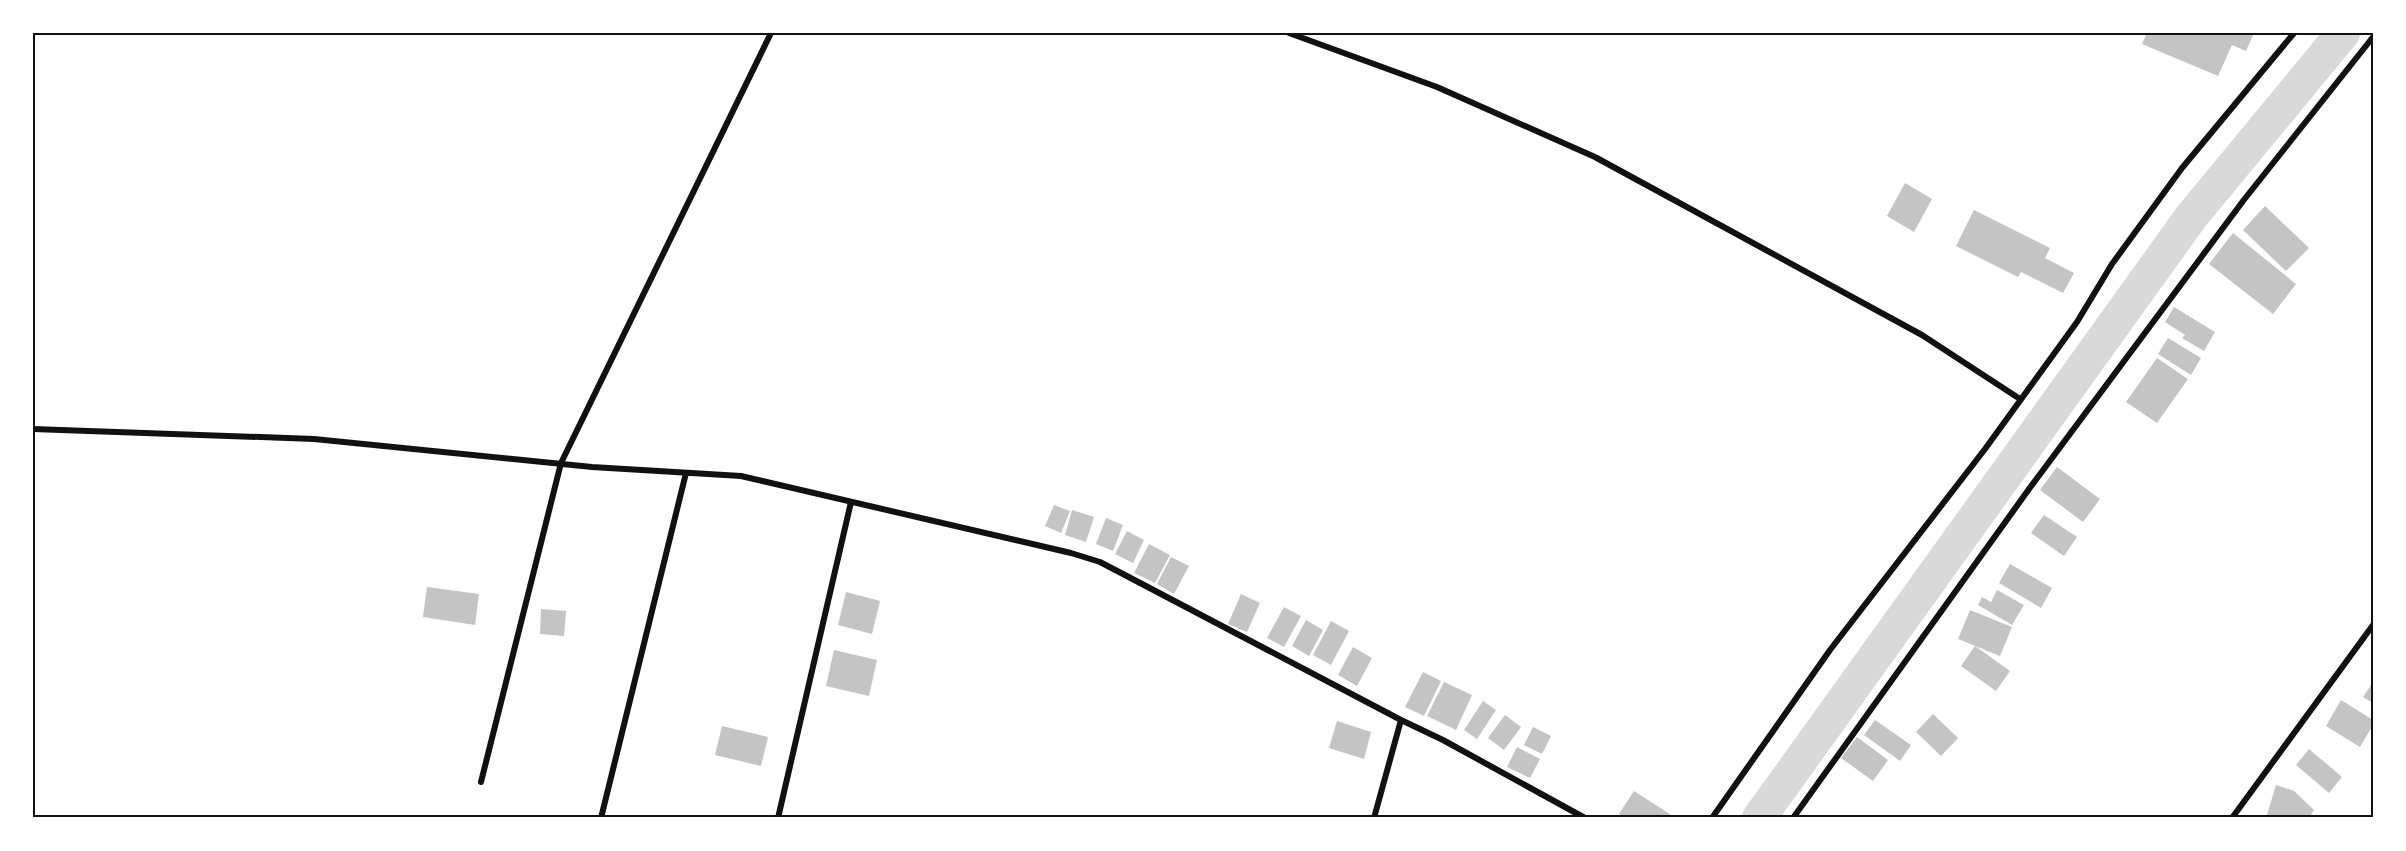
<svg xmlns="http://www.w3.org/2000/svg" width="2406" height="851" viewBox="0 0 2406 851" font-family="'Varela Round',sans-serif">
  <rect width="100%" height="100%" fill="#fff"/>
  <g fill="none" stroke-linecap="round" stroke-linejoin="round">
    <!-- river -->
    <path stroke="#d9d9d9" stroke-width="34" d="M 1759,818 L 2191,217 L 2343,33"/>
  </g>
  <!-- building -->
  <path fill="#c4c4c4" d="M 2147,33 L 2212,34 L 2254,33 L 2246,51 L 2232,45 L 2218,76 L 2142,44 Z
    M 1905,183 L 1932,199 L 1914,232 L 1887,216 Z
    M 2265,206 L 2309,248 L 2286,271 L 2243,230 Z
    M 1974,210 L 2050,248 L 2045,258 L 2074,273 L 2063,293 L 2021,272 L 2018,277 L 1956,246 Z
    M 2233,233 L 2296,284 L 2273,314 L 2209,264 Z
    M 2174,307 L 2215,332 L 2204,351 L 2182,338 L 2185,335 L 2165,322 Z
    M 2168,338 L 2201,358 L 2191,375 L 2158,354 Z
    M 2157,358 L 2188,379 L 2157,423 L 2126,402 Z
    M 2057,467 L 2100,499 L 2083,522 L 2040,490 Z
    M 1054,505 L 1070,511 L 1061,533 L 1045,526 Z
    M 1072,510 L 1094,517 L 1086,542 L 1065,535 Z
    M 2044,515 L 2077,537 L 2064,556 L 2031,533 Z
    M 1106,518 L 1123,525 L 1113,551 L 1096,544 Z
    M 1127,531 L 1144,540 L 1133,563 L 1115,554 Z
    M 1149,544 L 1170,555 L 1155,583 L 1134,573 Z
    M 1171,557 L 1189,566 L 1174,594 L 1157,584 Z
    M 2010,564 L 2052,588 L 2041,608 L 1999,583 Z
    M 427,587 L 479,594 L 475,625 L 423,617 Z
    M 1997,590 L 2024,605 L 2012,625 L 1978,605 L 1982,597 L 1991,602 Z
    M 846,592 L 880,601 L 872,634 L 838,625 Z
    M 1241,594 L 1260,603 L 1247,632 L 1228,624 Z
    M 1284,607 L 1301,616 L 1284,647 L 1267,638 Z
    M 541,609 L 566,611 L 564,636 L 540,634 Z
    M 1970,610 L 2012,627 L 2000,656 L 1958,639 Z
    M 1306,620 L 1323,630 L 1309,656 L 1292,646 Z
    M 1331,621 L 1349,631 L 1331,665 L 1313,655 Z
    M 1975,646 L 2010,671 L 1996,691 L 1961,666 Z
    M 1353,647 L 1372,658 L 1357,686 L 1338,675 Z
    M 834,650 L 877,660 L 869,696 L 826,686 Z
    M 1423,672 L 1441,681 L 1424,716 L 1405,707 Z
    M 1444,682 L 1472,695 L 1456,730 L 1427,716 Z
    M 2373,682 L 2373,703 L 2363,697 Z
    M 2341,700 L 2373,720 L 2373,725 L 2360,747 L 2326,726 Z
    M 1483,701 L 1496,710 L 1477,739 L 1464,730 Z
    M 1933,714 L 1958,738 L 1941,756 L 1916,732 Z
    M 1505,715 L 1521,727 L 1504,750 L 1488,738 Z
    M 1875,720 L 1911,745 L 1900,761 L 1864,735 Z
    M 1337,721 L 1371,732 L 1364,759 L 1329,748 Z
    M 722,726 L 768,737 L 761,766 L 715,755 Z
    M 1533,727 L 1551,736 L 1542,754 L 1524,745 Z
    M 1857,737 L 1888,760 L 1873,781 L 1841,758 Z
    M 1517,747 L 1540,759 L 1530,778 L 1507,767 Z
    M 2309,749 L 2342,777 L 2329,793 L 2296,765 Z
    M 2276,785 L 2294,791 L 2314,810 L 2309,818 L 2266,818 Z
    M 1634,791 L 1670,814 L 1668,818 L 1625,818 L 1619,814 Z"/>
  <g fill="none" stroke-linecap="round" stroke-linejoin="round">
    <!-- minor -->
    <path stroke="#111" stroke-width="6" d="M 1289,33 L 1437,87 L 1595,157 L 1922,335 L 2020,399
      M 33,429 L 314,439 L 592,467 L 741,476 L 1071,553 L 1100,562 L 1123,574 L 1401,720 L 1443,740 L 1585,818
      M 481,782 L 561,463 L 771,33
      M 601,818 L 686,473
      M 778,818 L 851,502
      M 1374,818 L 1401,720
      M 1712,818 L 1830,650 L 1985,449 L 2077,322 L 2112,264 L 2182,168 L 2294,33
      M 1793,818 L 2029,489 L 2243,201 L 2373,37
      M 2232,818 L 2373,625"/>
  </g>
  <!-- border -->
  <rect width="2406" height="851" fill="none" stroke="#ffffff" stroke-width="69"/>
  <rect x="34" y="34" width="2338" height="782" fill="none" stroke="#111" stroke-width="2"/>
</svg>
